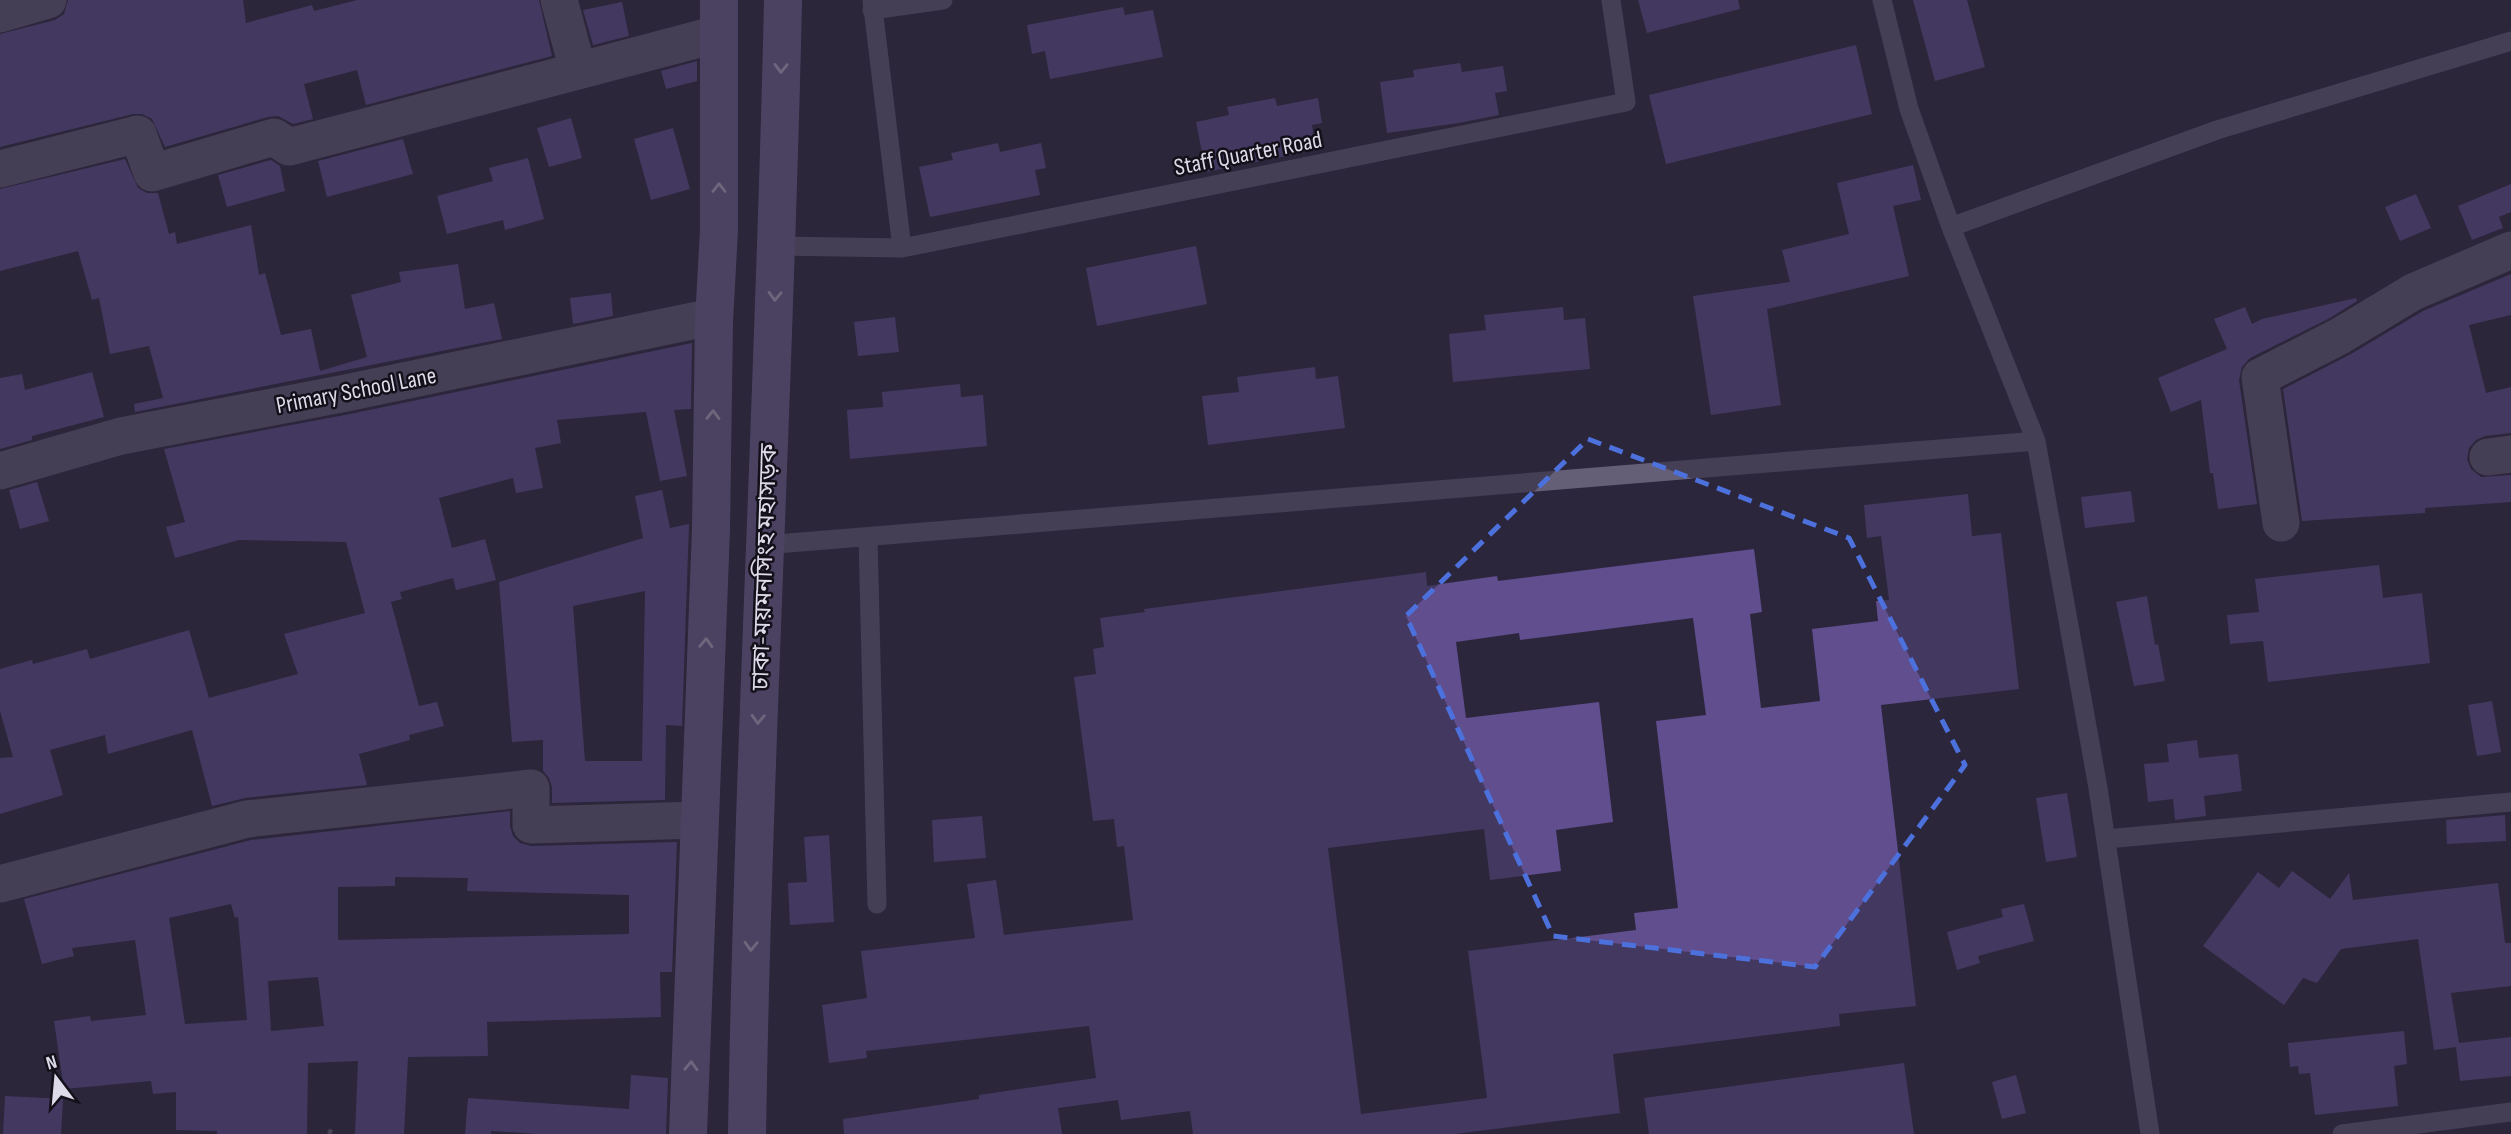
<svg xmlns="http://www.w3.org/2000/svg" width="2511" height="1134" viewBox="0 0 2511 1134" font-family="'Sofia Sans Condensed','Noto Sans Bengali',sans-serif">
  <rect width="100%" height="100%" fill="#2b263b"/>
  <!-- building -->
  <path fill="#604e8f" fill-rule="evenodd" d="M 68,0 L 243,0 L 246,23 L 312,5 L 314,11 L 357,0 L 539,0 L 552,56 L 366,105 L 357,70 L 304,84 L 313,119 L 293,124 L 278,116 L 268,117 L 165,147 L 152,119 L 142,114 L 133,114 L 0,147 L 0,34 L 55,20 L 64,14 Z
    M 1638,0 L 1738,0 L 1740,9 L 1647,33 Z
    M 1913,0 L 1967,0 L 1985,67 L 1935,81 Z
    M 622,2 L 629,36 L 593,45 L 583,10 Z
    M 1123,7 L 1125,15 L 1153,10 L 1163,57 L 1050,79 L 1045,51 L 1032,54 L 1027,25 Z
    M 1856,45 L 1872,114 L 1666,164 L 1649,95 Z
    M 697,61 L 697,81 L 666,89 L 661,71 Z
    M 1460,63 L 1462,72 L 1503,66 L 1507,91 L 1495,93 L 1499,115 L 1459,123 L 1387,133 L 1380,82 L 1414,77 L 1413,70 Z
    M 1275,98 L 1277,106 L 1318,98 L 1322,123 L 1312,125 L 1316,150 L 1206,172 L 1196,122 L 1229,115 L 1227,107 Z
    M 571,118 L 582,158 L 549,167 L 537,128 Z
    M 673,128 L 690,189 L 651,200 L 634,139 Z
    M 403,139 L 413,174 L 327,197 L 318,161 Z
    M 998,143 L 1000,152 L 1041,143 L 1046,168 L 1035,170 L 1040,195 L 930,217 L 919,167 L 953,160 L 951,153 Z
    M 528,158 L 544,219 L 505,230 L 503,220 L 447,234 L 437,196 L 493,181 L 489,168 Z
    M 125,159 L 138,188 L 147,193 L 158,193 L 169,234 L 175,232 L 177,244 L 251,225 L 259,275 L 265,273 L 281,335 L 311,329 L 320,371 L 367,357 L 351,295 L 401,282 L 399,272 L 458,264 L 465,309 L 494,303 L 502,339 L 135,412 L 134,404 L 163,398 L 149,346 L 110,354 L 99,298 L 92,300 L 78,251 L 0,271 L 0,189 Z
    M 271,160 L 280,166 L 285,191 L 227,207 L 218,175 Z
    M 1913,165 L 1921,200 L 1893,206 L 1909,276 L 1767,309 L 1781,405 L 1711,415 L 1693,296 L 1790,282 L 1782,250 L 1849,234 L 1837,183 Z
    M 2511,184 L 2511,212 L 2499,217 L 2503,228 L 2472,240 L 2458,206 Z
    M 2416,194 L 2431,228 L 2400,241 L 2385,207 Z
    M 1196,246 L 1207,304 L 1097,326 L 1086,268 Z
    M 2511,274 L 2511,315 L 2469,325 L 2486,393 L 2511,387 L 2511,433 L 2485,436 L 2476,440 L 2469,448 L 2467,459 L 2471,469 L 2481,477 L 2511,475 L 2511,502 L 2425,508 L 2425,513 L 2302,521 L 2283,389 L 2351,354 L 2423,311 Z
    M 611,293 L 613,316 L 573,324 L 570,298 Z
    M 2356,298 L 2357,301 L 2330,318 L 2250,358 L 2242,367 L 2239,380 L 2257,504 L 2218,509 L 2213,473 L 2210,473 L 2201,400 L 2171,412 L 2158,378 L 2227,349 L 2214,319 L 2245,307 L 2252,324 L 2262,319 Z
    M 1563,307 L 1564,320 L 1585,318 L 1590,369 L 1453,382 L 1449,334 L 1486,330 L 1484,315 Z
    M 895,317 L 899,352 L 858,356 L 854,322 Z
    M 692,343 L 691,409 L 674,410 L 687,476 L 660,481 L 646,412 L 557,420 L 561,443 L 535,448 L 543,488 L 516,493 L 513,478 L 439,498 L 452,548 L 485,539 L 496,580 L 456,590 L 453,578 L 400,592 L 402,599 L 391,602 L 419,706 L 437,702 L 444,726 L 409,735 L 410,740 L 359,754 L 367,785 L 245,798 L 212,806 L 192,730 L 108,754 L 105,735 L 50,750 L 63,795 L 0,814 L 0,758 L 13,757 L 0,711 L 0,669 L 32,660 L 33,664 L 87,649 L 90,659 L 189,630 L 209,698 L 298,674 L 284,634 L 365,613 L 346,542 L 239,540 L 175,558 L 166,527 L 185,522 L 164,449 L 350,414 Z
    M 1315,367 L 1316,379 L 1338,376 L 1345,428 L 1208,445 L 1202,396 L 1239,392 L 1237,377 Z
    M 92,372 L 104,417 L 32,436 L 32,440 L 0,449 L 0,378 L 22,374 L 25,390 Z
    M 960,384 L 961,397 L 983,395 L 987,446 L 850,459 L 847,410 L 883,407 L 882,392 Z
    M 37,482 L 49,521 L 20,529 L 9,490 Z
    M 662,490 L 670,528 L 689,524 L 682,726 L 666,725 L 665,800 L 552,803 L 552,787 L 549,778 L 543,771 L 543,740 L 512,742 L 499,582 L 643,538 L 635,496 ZM 645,591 L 642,761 L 585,761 L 573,606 Z
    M 2131,491 L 2135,522 L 2085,528 L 2081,497 Z
    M 1968,494 L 1972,536 L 2001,533 L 2019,689 L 1881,705 L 1916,1006 L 1839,1014 L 1840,1026 L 1613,1054 L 1620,1113 L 1455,1134 L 1193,1134 L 1190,1111 L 1121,1120 L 1118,1100 L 1058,1108 L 1062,1134 L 844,1134 L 843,1119 L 979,1099 L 979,1095 L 1096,1078 L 1089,1026 L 866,1051 L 867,1058 L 829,1063 L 822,1005 L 867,998 L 861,951 L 975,938 L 967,884 L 996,880 L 1004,935 L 1133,920 L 1124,846 L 1117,847 L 1114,819 L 1093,821 L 1074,677 L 1096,674 L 1093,649 L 1104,647 L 1100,618 L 1145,612 L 1144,609 L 1426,572 L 1427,586 L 1497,576 L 1498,581 L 1754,549 L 1762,612 L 1750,614 L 1761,708 L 1820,701 L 1812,629 L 1878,621 L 1876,601 L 1889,600 L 1881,536 L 1867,538 L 1864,505 ZM 1693,618 L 1706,715 L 1656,721 L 1678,908 L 1634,913 L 1636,930 L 1468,951 L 1487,1098 L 1361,1114 L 1328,848 L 1484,829 L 1490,880 L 1561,871 L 1556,830 L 1613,822 L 1599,702 L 1466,718 L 1456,642 L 1519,633 L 1520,640 Z
    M 2379,565 L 2383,598 L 2422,593 L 2430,663 L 2268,682 L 2263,641 L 2230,644 L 2227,615 L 2259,612 L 2255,579 Z
    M 2147,596 L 2155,645 L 2158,644 L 2165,681 L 2134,686 L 2116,602 Z
    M 2492,701 L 2501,752 L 2477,756 L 2468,705 Z
    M 2197,740 L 2199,758 L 2238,754 L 2242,791 L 2204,796 L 2206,816 L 2175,820 L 2173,799 L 2148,802 L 2144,764 L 2169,762 L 2167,744 Z
    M 2067,793 L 2077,857 L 2046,862 L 2036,798 Z
    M 510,811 L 510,826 L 513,836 L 520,843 L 531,846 L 677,842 L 672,972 L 660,972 L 661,1017 L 487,1022 L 488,1056 L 408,1057 L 404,1134 L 355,1134 L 358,1061 L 308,1063 L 307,1134 L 217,1134 L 217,1131 L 176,1130 L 176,1092 L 153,1094 L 151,1081 L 64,1089 L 54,1021 L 90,1016 L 91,1021 L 146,1015 L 135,940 L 72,948 L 74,956 L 42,964 L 24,899 L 251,840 ZM 395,877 L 468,878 L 467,891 L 629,895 L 629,934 L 338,940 L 338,887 L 395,886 ZM 231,904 L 235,918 L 238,917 L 247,1020 L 185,1024 L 169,918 ZM 318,977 L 324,1026 L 271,1031 L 268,981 Z
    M 2505,815 L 2506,841 L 2447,844 L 2446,820 Z
    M 982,816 L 986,858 L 934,862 L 932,820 Z
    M 829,835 L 834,922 L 790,925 L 788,883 L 807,882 L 804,837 Z
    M 2292,871 L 2330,899 L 2349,873 L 2353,900 L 2498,883 L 2505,943 L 2511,943 L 2511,986 L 2451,993 L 2459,1043 L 2511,1037 L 2511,1076 L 2460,1081 L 2456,1047 L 2434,1050 L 2418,939 L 2341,949 L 2317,983 L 2303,978 L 2284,1005 L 2203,946 L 2258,872 L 2279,888 Z
    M 2024,904 L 2034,941 L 1978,956 L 1980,963 L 1957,970 L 1947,932 L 2003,917 L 2001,909 Z
    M 2404,1031 L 2407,1064 L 2394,1066 L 2398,1106 L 2315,1115 L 2310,1073 L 2299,1074 L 2298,1066 L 2290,1067 L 2288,1043 Z
    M 1904,1063 L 1914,1134 L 1649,1134 L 1644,1098 Z
    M 631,1075 L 668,1078 L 666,1134 L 538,1134 L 491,1131 L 491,1134 L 465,1134 L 468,1098 L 629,1109 Z
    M 2016,1075 L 2026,1113 L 2002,1119 L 1992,1082 Z
    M 5,1096 L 63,1099 L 61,1134 L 3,1134 Z"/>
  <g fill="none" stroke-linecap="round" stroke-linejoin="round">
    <!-- path -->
    <path stroke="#686376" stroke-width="4.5" stroke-dasharray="5 3.5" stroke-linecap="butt" d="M 329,1134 L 332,1128"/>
    <!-- lane -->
    <path stroke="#645e77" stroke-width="19" d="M 872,0 L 902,248
      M 1882,0 L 1909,109 L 1951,227 L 2036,441 L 2098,788 L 2150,1134
      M 872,10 L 943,0
      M 1951,227 L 2217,130 L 2511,41
      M 777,246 L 902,248 L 1626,102 L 1611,0
      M 868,537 L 877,904
      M 764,545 L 2036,441
      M 2106,839 L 2511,802
      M 2342,1134 L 2511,1112"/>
    <!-- street -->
    <path stroke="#645e77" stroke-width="37" d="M 559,0 L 578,70
      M 0,14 L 48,0
      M 0,169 L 138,134 L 152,173 L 274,137 L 289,147 L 718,34
      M 2488,457 L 2511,454
      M 0,471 L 121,436 L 346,393 L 697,320 L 714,321
      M 2281,523 L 2260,377 L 2340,336 L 2413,292 L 2511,250
      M 0,884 L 247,819 L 531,788 L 531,825 L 699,820"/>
    <!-- secondary -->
    <path stroke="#716593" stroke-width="38" d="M 688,1134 L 711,529 L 714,321 L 719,230 L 719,0
      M 747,1134 C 753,756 775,378 783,0"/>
  </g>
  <!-- one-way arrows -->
  <defs><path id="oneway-chevron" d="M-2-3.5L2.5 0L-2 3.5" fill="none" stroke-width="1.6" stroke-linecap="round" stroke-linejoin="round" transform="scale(1.75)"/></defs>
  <g stroke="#bdb7cf">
    <use href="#oneway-chevron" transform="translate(781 68) rotate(91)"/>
    <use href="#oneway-chevron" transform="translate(719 188) rotate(-90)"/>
    <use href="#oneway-chevron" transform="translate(775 296) rotate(92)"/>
    <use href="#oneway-chevron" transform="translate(713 415) rotate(-89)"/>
    <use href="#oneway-chevron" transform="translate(706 643) rotate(-88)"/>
    <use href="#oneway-chevron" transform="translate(758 719) rotate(92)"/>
    <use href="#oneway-chevron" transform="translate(751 946) rotate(92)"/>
    <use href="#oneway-chevron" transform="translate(691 1066) rotate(-88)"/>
  </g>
  <!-- marked area -->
  <path d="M0 0H2511V1134H0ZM 1588,439 L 1849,538 L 1965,765 L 1815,967 L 1553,936 L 1406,616 Z" fill="#2b263b" fill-opacity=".55" fill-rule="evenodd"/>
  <path fill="none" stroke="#4d71dc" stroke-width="5" stroke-dasharray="14 9" stroke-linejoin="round" d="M 1588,439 L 1849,538 L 1965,765 L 1815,967 L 1553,936 L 1406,616 Z"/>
  <g text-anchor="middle" stroke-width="5" stroke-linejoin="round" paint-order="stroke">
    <!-- street labels -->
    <g font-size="24" fill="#dddae9" stroke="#13101a">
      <text transform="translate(1248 153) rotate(-11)" y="8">Staff Quarter Road</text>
      <text transform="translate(356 390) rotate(-11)" y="8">Primary School Lane</text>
      <text transform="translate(764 567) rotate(-88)" y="8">ঢাকা-ময়মনসিংহ মহাসড়ক</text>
    </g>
  </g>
  <!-- north arrow -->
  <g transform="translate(56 1078) rotate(344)" stroke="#13101a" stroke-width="5" paint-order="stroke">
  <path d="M0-5L12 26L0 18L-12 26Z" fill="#dddae9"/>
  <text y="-10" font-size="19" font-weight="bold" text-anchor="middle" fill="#dddae9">N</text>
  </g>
</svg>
